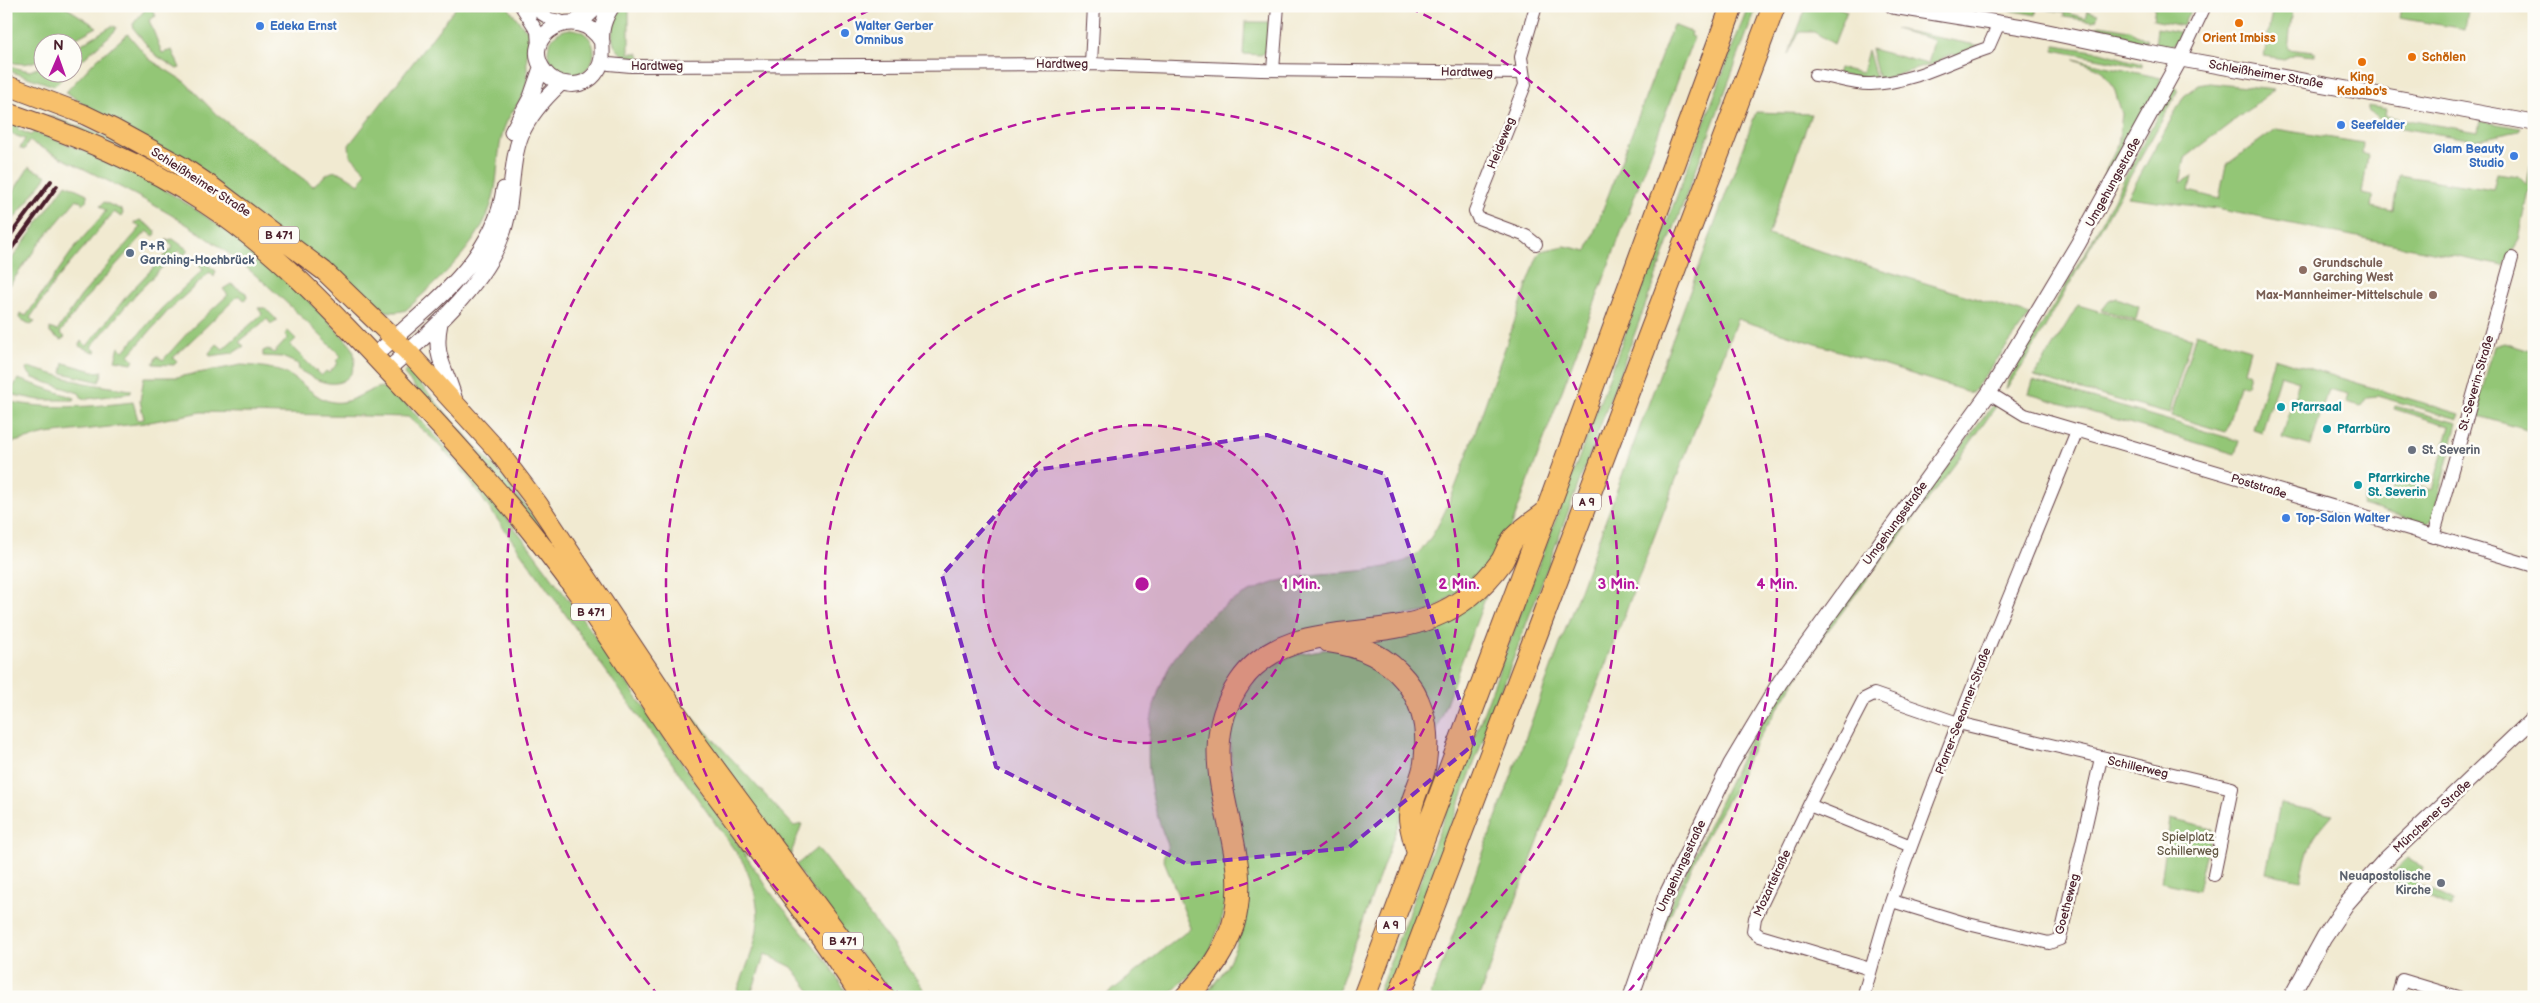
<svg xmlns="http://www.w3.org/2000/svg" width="2540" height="1003" viewBox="0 0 2540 1003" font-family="'Balsamiq Sans',sans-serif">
  <rect width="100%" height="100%" fill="#fdfcf7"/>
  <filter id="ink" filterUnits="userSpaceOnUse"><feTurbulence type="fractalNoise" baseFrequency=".02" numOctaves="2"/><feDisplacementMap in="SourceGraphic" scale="10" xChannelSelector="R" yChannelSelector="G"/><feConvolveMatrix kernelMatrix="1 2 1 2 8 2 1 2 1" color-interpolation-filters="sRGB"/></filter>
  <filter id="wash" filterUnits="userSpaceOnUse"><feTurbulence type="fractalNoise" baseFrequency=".0096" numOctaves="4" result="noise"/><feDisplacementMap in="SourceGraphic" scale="20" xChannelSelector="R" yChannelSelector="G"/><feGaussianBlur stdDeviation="1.12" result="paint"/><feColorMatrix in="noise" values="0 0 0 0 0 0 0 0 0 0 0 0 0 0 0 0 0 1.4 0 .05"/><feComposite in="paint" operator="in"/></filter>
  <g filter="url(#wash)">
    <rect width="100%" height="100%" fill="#f1ead1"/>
    <!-- green -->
    <path fill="#93c676" stroke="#6e7250" d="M 6,6 L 64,6 L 97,27 L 69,42 L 42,42 L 42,58 C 29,65 21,65 6,61 Z
      M 148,6 L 150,6 L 156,16 L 149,20 L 162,53 L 172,50 L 180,68 L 177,69 L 154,54 L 134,29 L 133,24 Z
      M 457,6 L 507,6 L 526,30 L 529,28 C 533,38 528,44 527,54 C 526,63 528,71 527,80 C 526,97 514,107 507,121 C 497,142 499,167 495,189 C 486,241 442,276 406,310 C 390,315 380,310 367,301 L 66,92 L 97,59 L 128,34 L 149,59 L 185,82 L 217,115 L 313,186 C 335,167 333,167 359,184 L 366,172 L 350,155 L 349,145 Z
      M 623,6 L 637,7 L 629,7 L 629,53 L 638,53 L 641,58 C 607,59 606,28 623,6 Z
      M 1748,6 L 1757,6 L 1387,997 L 1377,997 Z
      M 1807,6 L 1834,6 L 1847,11 L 1834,44 L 1814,32 L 1799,32 L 1788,54 Z
      M 2009,6 L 2042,6 L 2085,18 L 2087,11 L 2098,14 L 2096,20 L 2092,21 L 2064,17 L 2064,12 L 2037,8 L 2036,15 L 2010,10 Z
      M 2155,6 L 2192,6 L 2183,26 L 2153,20 Z
      M 2273,6 L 2293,6 L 2288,49 L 2314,52 L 2314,56 L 2295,54 L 2284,59 L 2264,56 Z
      M 2401,6 L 2469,6 L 2465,29 L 2399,18 Z
      M 1245,22 L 1269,22 L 1268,51 L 1261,55 L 1243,54 Z
      M 1673,25 L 1691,32 L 1690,36 L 1694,37 L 1509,533 L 1488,568 L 1432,611 L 1320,630 L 1230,683 L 1223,836 L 1227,885 L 1223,916 L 1211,949 L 1201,965 L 1166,997 L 1104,997 L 1191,928 L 1163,858 L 1168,845 C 1118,731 1164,607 1291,578 C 1325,570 1392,576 1418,553 C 1445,528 1465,459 1478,424 C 1497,370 1517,315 1536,260 L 1541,251 L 1565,246 L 1587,251 Z
      M 2101,25 L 2129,30 L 2147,40 L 2146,43 L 2094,29 Z
      M 112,26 L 116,27 L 116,30 L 73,68 L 73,49 Z
      M 2157,28 L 2184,33 C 2178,46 2168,47 2155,45 Z
      M548 52a23 23 0 1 1 46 0a23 23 0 1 1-46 0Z
      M 1895,29 L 1981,46 L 1957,56 L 1953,54 L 1942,58 L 1940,62 L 1879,80 L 1871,49 L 1928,64 L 1934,40 Z
      M 2055,45 L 2100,52 L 2142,64 L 2142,67 L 2054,50 Z
      M 1868,50 L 1877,81 L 1837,74 L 1839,68 L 1862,73 Z
      M 2074,59 L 2161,78 L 2160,83 L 2104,192 L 2097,189 L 2118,145 L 2122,114 L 2114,88 L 2100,69 Z
      M 6,66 L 30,71 L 42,66 L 42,72 L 68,73 L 54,86 L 6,70 Z
      M 2209,83 L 2274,90 L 2185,158 L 2180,183 L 2192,176 L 2189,191 L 2219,199 L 2226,165 L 2276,129 L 2363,143 L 2362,154 L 2368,155 L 2362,194 L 2373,196 L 2371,207 L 2393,211 L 2399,175 L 2493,190 L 2497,173 L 2518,176 L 2527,185 L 2534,147 L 2534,190 L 2529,191 L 2519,240 L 2503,266 L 2217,209 L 2128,197 L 2184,96 L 2199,85 Z
      M 2173,86 L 2179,90 L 2026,361 L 2006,389 L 2008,381 L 2088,248 Z
      M 2368,106 L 2386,109 L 2385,116 L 2478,132 L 2480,121 L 2521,128 L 2519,131 L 2474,140 L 2389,126 L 2368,111 Z
      M 1756,112 L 1811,114 L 1768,235 L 2030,315 L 1972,393 L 1737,319 L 1479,997 L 1430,997 Z
      M 47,115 L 120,141 L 179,174 L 178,177 Z
      M 6,121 L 20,126 L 17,129 L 31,135 L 34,132 C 67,144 100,156 132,172 C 212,213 294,279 352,347 C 361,367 347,389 324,382 C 315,380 307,374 299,370 L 298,364 L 282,357 L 263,356 L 263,351 L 268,349 L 274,353 L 288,338 L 285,334 L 288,331 L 296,339 L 290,345 L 321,376 L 326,371 L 329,373 L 338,363 L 336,361 L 341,356 C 300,315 260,275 213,242 C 156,201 91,174 29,141 L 24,150 L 20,148 L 25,139 L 6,132 Z
      M 29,167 L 47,176 L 6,229 L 6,203 Z
      M 66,184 L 87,194 L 87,199 L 83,204 L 77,199 L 39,244 L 6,290 L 6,267 Z
      M 104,202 L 122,210 L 123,213 L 121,217 L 114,212 L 57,279 L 30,318 L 35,322 L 31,325 L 19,318 L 20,313 L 26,316 L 75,247 L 106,211 L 100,206 Z
      M 140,220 L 155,230 L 156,234 L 154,236 L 147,231 L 85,299 L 60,333 L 65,337 L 61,340 L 50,333 L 50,328 L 57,331 L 81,296 L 141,227 L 134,223 Z
      M 173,239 L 187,249 L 187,252 L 184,255 L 179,250 L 135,295 L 91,347 L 96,351 L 95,353 L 79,346 L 81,341 L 87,346 L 129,293 L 173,247 L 166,240 Z
      M 201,262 L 204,262 L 216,271 L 214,277 L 210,272 L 167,312 L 129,355 L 134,360 L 132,363 L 115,360 L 119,347 L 124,351 L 162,308 L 203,270 L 199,265 Z
      M 231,284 L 246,293 L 247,298 L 244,300 L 239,295 L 173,358 L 177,362 L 174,365 L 153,364 L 157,356 L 163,360 L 192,328 L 228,295 L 223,289 Z
      M 2117,298 L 2139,306 L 2136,320 L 2102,310 L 2109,301 Z
      M 2078,305 L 2191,338 L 2169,414 L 2034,377 Z
      M 258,308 L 265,308 L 277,320 L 271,324 L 267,319 L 239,342 L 244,346 L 233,353 L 210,356 L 209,353 L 217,344 L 223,349 L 262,314 Z
      M 2196,333 L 2250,349 L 2244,371 L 2250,374 L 2247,385 L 2239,385 L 2226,432 L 2171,416 Z
      M 2504,343 L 2534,352 L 2532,397 L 2534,398 L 2534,432 L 2475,415 L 2494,346 Z
      M 2274,358 L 2460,414 L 2458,419 L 2377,396 L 2367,397 L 2361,406 L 2346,402 L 2348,394 L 2328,389 L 2311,446 L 2282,438 L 2299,381 L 2280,375 L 2262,432 L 2253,429 Z
      M 64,363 L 97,372 L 103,371 L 99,382 L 96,381 L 62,373 Z
      M 241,365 C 257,366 272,367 287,374 C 302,381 316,400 333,402 C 350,405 366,390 381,387 L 396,393 L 473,477 L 526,542 L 592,632 L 774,897 L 828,963 L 849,997 L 815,997 L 792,967 L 765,954 L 750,997 L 735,997 C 756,941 770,920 743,862 L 464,473 L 435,441 L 408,417 L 201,412 L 145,423 L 46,434 L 6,444 L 6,401 C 49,410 90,407 133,402 L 138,420 L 144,419 L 140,401 L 144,377 L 177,377 Z
      M 28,367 L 84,383 L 131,390 L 131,393 L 87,399 L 82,398 L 79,393 L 33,378 L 26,370 Z
      M 407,369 L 505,479 L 557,548 L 554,550 L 406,377 L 404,373 Z
      M 18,379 L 75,398 L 74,400 L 39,400 L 9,394 Z
      M 2033,381 L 2239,441 L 2235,454 L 2029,394 Z
      M 1993,405 L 1997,405 L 1959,459 L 1823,637 L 1752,749 L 1731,794 L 1704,841 L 1666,924 L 1641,997 L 1636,997 L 1662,922 L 1747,746 L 1792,673 Z
      M 2395,406 L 2457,423 L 2432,520 L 2426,524 L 2362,505 L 2365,495 L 2389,502 L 2395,480 L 2432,490 L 2450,426 L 2394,409 Z
      M 1486,596 L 1436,730 L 1428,700 L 1361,637 Z
      M 1337,649 L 1390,672 L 1421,729 L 1414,780 L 1336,997 L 1204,997 L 1226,968 L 1237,944 L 1230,723 C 1235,712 1240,701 1246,691 C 1265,660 1303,650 1337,649 Z
      M 677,700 L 794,826 L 802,824 L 789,859 Z
      M 2280,804 L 2333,814 C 2310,840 2308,846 2301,880 L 2266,873 Z
      M 2170,819 L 2212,829 L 2198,890 L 2161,882 Z
      M 817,848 L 892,944 L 929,997 L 892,997 L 795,866 Z
      M 2407,859 L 2423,867 L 2416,884 L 2454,901 L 2451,908 L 2386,879 Z"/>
  </g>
  <g filter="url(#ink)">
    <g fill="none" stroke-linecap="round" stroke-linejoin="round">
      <!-- minor casing -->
      <g stroke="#633d44" stroke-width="14">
        <path id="minor" d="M 521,6 L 537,31 L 538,46
          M 529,6 L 550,19 L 560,21
          M 2180,59 L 2205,6
          M 602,61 L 609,64 L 631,66 L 1091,64 L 1261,70 L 1522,73
          M 1091,64 L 1094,6
          M 1273,70 L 1278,6
          M 1815,75 C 1834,76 1851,85 1871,84 C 1912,83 1949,61 1988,48 L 1999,23
          M 1536,244 L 1526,236 L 1478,218 L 1475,211 L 1525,85 L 1521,57 L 1536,6
          M 1989,393 L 2025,415 L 2534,566
          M 2433,537 L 2512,258
          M 1809,805 L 1911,846
          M 1892,901 L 1968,924 L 2049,943 L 2060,939 L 2101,758
          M 1870,969 L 1760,936 L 1753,931 L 1755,918 L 1809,805 L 1864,699 L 1874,694 L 1958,723 L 2232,788 L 2214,875
          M 1863,997 C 1873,964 1881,931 1892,899 C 1948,741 2014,586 2077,431
          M 2397,997 L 2402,980 L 2458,997"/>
      </g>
      <!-- tertiary casing -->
      <g stroke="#633d44" stroke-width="17">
        <path id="tertiary" d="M 1893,6 L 2029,28 L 2148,53 L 2534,123
          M 578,20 L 585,18 L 598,6
          M 602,42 C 578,0 516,36 545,72 C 551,80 558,83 568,84 C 579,86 591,81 597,71 C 606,58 600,46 602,31 C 603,22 607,14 612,6
          M 512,132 L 531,97 L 541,68
          M 440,323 C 432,360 449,371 456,405
          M 374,356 C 424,310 494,262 504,189
          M 387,370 C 426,337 485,284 502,235 C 514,203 509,166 521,135 C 529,116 546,97 560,84
          M 1631,997 L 1666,896 L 1731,764 L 1780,682 L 1989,393 L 2078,244 L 2180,59
          M 2291,997 L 2324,937 L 2347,903 L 2385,860 L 2534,718"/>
      </g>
      <!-- primary casing -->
      <g stroke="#633d44" stroke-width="21">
        <path id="primary" d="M 6,85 L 83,114 L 114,129 L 183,167 L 211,186 L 324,271 L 408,352 L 497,450 L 538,504 L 699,746 L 885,997
          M 6,112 C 76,136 144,163 206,204 C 274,249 331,310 387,370 C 455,441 521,514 579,595 C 617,648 650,704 688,757 C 746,837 807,914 861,997"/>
      </g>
      <!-- motorway casing -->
      <g stroke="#633d44" stroke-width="24">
        <path id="motorway" d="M 1329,641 C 1395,650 1434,695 1425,763 C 1423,781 1409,801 1410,819 C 1411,830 1415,842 1418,853
          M 1186,997 C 1207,976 1224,953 1233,925 C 1258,843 1184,763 1240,682 C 1283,619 1371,642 1432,617 C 1460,606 1484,586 1502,561 C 1506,554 1509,544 1514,538 C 1524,528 1536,520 1547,512
          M 1364,997 L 1547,511 L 1732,6
          M 1399,997 L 1774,6"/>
      </g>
      <!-- minor -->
      <use href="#minor" stroke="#fff" stroke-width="12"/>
      <!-- tertiary -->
      <use href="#tertiary" stroke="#fff" stroke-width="15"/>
      <!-- primary -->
      <use href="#primary" stroke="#f7c06c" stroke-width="19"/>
      <!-- motorway -->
      <use href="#motorway" stroke="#f7c06c" stroke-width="22"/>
      <!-- rail -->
      <path stroke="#4a1f2b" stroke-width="4" d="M 6,241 L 51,181
        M 6,256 L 57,186"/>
    </g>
  </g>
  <!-- marked area -->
  <path fill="#7b2cbf" fill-opacity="0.2" stroke="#7b2cbf" stroke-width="4" stroke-dasharray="10 6" stroke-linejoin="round" d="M 1267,435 L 1385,474 L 1474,744 L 1348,848 L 1187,864 L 996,767 L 942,575 L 1036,470 Z"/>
  <!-- distance rings -->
  <circle cx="1142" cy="584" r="159" fill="#b5179e" fill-opacity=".12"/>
  <g fill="none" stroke="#b5179e" stroke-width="2.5" stroke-dasharray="9 6">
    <circle cx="1142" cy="584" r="159"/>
    <circle cx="1142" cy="584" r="317"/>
    <path d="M904 996A476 476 0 1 1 1380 996"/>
    <path d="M659 996A635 635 0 0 1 874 8M1410 8A635 635 0 0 1 1625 996"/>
  </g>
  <!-- markers -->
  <g fill="#e8710a" stroke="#fdfcf7" stroke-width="2">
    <circle cx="2239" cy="23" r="5"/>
    <circle cx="2412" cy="57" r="5"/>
    <circle cx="2362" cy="62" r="5"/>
  </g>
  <g fill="#3f7fe0" stroke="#fdfcf7" stroke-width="2">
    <circle cx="260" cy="26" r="5"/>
    <circle cx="845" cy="33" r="5"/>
    <circle cx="2341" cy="125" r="5"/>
    <circle cx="2514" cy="156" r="5"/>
    <circle cx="2286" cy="518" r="5"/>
  </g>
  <circle fill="#5c6f8a" stroke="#fdfcf7" stroke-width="2" cx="130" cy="253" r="5"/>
  <g fill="#8d6e63" stroke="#fdfcf7" stroke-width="2">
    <circle cx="2303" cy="270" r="5"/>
    <circle cx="2433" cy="295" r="5"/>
  </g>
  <g fill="#0f9aa8" stroke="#fdfcf7" stroke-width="2">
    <circle cx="2281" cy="407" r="5"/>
    <circle cx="2327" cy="429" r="5"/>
    <circle cx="2358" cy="485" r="5"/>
  </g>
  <g fill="#6b7280" stroke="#fdfcf7" stroke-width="2">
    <circle cx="2412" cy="450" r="5"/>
    <circle cx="2441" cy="883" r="5"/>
  </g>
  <g text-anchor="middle" stroke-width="5" stroke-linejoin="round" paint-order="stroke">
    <!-- shield labels -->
    <g fill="#fdfcf7" stroke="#806168" stroke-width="1">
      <rect x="259" y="226.5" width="40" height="17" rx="4"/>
      <rect x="1573" y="493.5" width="28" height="17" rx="4"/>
      <rect x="571" y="603.5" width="40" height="17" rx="4"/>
      <rect x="1377" y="916.5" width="28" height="17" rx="4"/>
      <rect x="823" y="932.5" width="40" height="17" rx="4"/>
    </g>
    <g font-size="11" font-weight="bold" fill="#4a1f2b">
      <text x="279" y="239">B 471</text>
      <text x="1587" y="506">A 9</text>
      <text x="591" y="616">B 471</text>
      <text x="1391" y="929">A 9</text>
      <text x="843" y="945">B 471</text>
    </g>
    <!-- shop labels -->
    <g font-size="12" font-weight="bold" fill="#366cbe" stroke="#fdfcf7" text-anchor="start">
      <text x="270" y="30">Edeka Ernst</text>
      <text x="855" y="30">Walter Gerber<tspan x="855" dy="14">Omnibus</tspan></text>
      <text x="2351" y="129">Seefelder</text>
      <text x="2504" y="153" text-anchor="end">Glam Beauty<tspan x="2504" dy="14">Studio</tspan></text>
      <text x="2296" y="522">Top-Salon Walter</text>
    </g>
    <!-- food labels -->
    <g font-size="12" font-weight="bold" fill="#c56008" stroke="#fdfcf7">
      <text x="2239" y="42">Orient Imbiss</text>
      <text x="2422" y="61" text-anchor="start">Schölen</text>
      <text x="2362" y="81">King<tspan x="2362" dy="14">Kebabo's</tspan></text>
    </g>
    <!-- street labels -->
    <g font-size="12" fill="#4a1f2b" stroke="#fdfcf7">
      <text x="1062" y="68">Hardtweg</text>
      <text x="657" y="70">Hardtweg</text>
      <text transform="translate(1467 72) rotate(1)" y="4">Hardtweg</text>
      <text transform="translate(2266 74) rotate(10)" y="4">Schleißheimer Straße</text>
      <text transform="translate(1501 143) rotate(-68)" y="4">Heideweg</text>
      <text transform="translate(201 182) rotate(33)" y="4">Schleißheimer Straße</text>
      <text transform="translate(2113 182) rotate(-61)" y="4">Umgehungsstraße</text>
      <text transform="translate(2476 383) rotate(-74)" y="4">St.-Severin-Straße</text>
      <text transform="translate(2259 486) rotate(17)" y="4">Poststraße</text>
      <text transform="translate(1895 523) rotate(-54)" y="4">Umgehungsstraße</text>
      <text transform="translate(1963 711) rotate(-69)" y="4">Pfarrer-Seeanner-Straße</text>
      <text transform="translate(2138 767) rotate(13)" y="4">Schillerweg</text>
      <text transform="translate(2432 816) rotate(-43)" y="4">Münchener Straße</text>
      <text transform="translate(1681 866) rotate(-65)" y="4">Umgehungsstraße</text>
      <text transform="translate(1772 883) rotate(-65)" y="4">Mozartstraße</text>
      <text transform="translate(2067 904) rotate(-75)" y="4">Goetheweg</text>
    </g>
    <!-- service labels -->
    <g font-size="12" font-weight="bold" fill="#4e5e75" stroke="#fdfcf7" text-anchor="start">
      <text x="140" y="250">P+R<tspan x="140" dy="14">Garching-Hochbrück</tspan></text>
    </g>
    <!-- education labels -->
    <g font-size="12" font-weight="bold" fill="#785e54" stroke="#fdfcf7" text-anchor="start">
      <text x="2313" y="267">Grundschule<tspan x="2313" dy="14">Garching West</tspan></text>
      <text x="2423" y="299" text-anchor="end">Max-Mannheimer-Mittelschule</text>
    </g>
    <!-- culture labels -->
    <g font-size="12" font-weight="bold" fill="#0d838f" stroke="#fdfcf7" text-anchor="start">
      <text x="2291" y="411">Pfarrsaal</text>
      <text x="2337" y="433">Pfarrbüro</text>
      <text x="2368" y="482">Pfarrkirche<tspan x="2368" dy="14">St. Severin</tspan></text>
    </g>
    <!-- worship labels -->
    <g font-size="12" font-weight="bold" fill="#5b616d" stroke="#fdfcf7" text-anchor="start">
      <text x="2422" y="454">St. Severin</text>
      <text x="2431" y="880" text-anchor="end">Neuapostolische<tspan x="2431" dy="14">Kirche</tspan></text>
    </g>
    <!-- park labels -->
    <g font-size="12" fill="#645945" stroke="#fdfcf7">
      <text x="2188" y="841">Spielplatz<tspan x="2188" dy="14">Schillerweg</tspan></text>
    </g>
  </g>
  <circle cx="1142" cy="584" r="8" fill="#b5179e" stroke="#fdfcf7" stroke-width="2.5"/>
  <g font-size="15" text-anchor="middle" font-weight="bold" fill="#b5179e" stroke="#fdfcf7" stroke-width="5" stroke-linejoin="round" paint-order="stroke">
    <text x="1301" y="589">1 Min.</text>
    <text x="1459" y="589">2 Min.</text>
    <text x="1618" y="589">3 Min.</text>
    <text x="1777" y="589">4 Min.</text>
  </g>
  <!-- margin -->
  <rect width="2540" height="1003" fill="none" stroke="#fdfcf7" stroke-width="25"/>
  <!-- north arrow -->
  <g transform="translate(58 58) rotate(2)"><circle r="24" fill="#fdfcf7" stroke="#b5a4a5"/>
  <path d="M0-4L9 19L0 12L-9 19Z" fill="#b5179e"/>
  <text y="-8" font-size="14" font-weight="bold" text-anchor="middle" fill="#4a1f2b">N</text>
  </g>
</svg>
